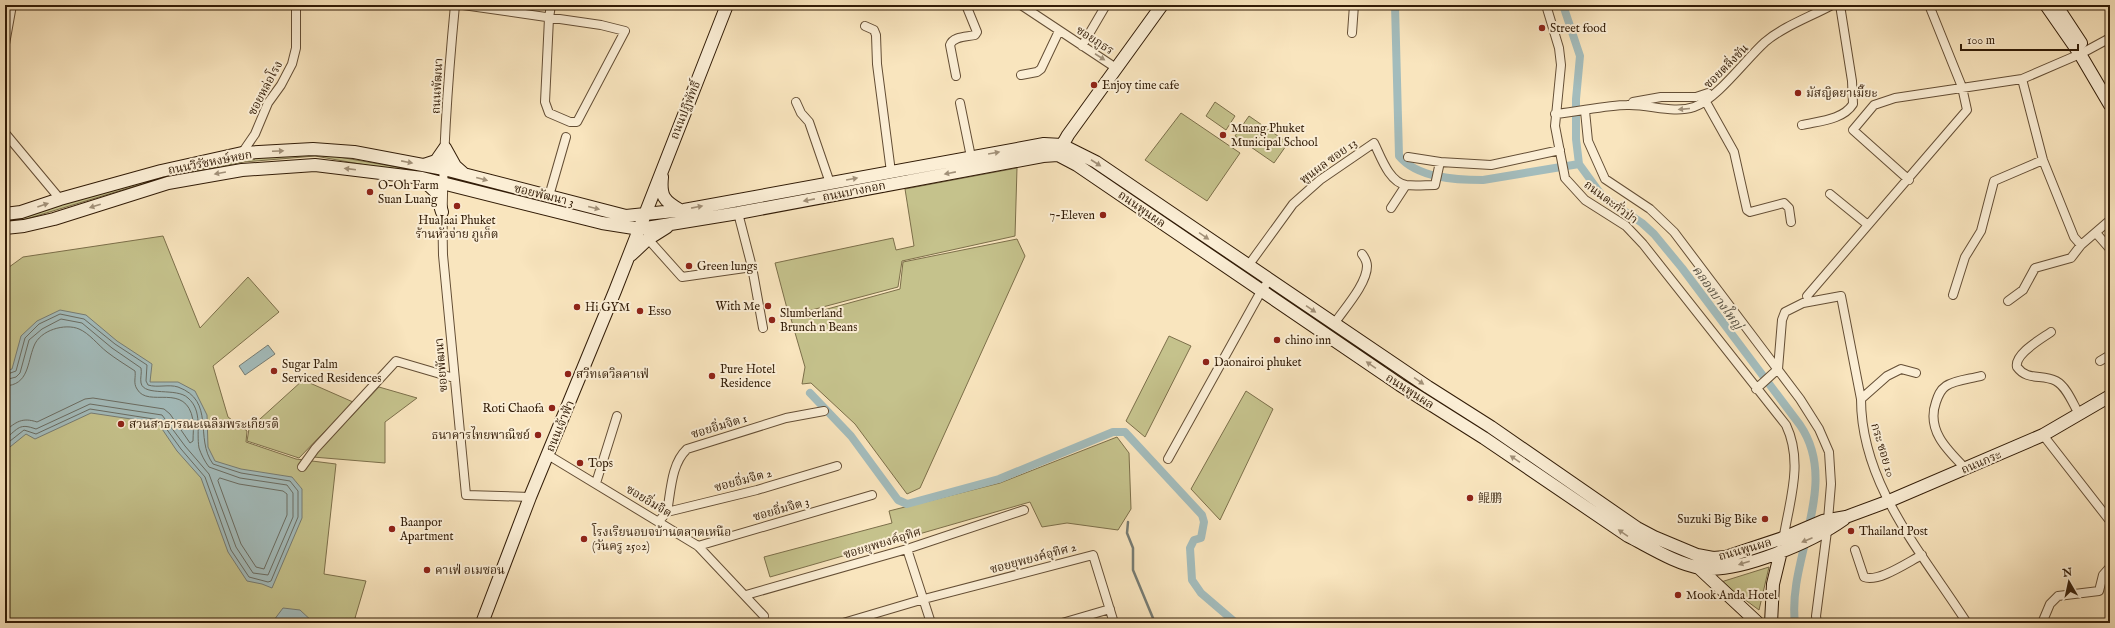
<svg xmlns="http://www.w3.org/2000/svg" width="2115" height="628" viewBox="0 0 2115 628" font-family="'IM FELL English','Noto Serif SC','Noto Serif Thai',serif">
  <rect width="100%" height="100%" fill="#f9e5be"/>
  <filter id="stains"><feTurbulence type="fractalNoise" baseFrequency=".005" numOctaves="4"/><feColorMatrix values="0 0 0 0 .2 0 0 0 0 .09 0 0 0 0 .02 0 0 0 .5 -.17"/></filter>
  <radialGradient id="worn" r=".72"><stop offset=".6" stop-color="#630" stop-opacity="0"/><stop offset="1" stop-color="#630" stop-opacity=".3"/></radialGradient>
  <!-- green -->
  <path fill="#c5c28c" stroke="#7c6f4a" d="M 1215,102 L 1235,116 L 1226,130 L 1206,116 Z
    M 1181,113 L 1240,153 L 1207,201 L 1145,160 Z
    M 1249,116 L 1288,143 L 1274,163 L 1235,136 Z
    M 316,153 L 431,173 L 428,176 L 315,156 L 244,162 L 165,177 L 23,220 L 5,221 L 5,217 L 164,173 L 244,159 Z
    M 1017,168 L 1015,236 L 902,261 L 898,287 L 789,316 L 775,263 L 893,238 L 896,250 L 914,246 L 905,189 Z
    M 462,179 L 619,217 L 619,222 L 460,183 L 459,180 Z
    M 163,236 L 200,328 L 248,277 L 279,312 L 213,366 L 228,417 L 247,431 L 246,442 L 296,459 L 336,464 L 324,574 L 366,581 L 355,618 L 368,623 L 5,623 L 5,270 L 23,257 Z
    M 1017,239 L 1025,256 L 920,488 L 907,494 L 855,424 L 811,383 L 802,384 L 805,367 L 791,319 L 900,289 L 903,262 Z
    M 1169,336 L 1191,346 L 1145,437 L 1126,421 Z
    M 303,380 L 353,402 L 299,458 L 247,441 L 249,429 Z
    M 379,387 L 417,398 L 385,422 L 385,463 L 313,457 Z
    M 1246,391 L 1273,409 L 1220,520 L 1191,489 Z
    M 1117,437 L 1129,453 L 1131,509 L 1118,530 L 1067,523 L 1042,527 L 1030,502 L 770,577 L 764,557 L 892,523 L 889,511 L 1000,483 Z
    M 1769,567 L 1759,610 L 1721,582 Z"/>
  <!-- water -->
  <path fill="#a3bcbc" stroke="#767c74" d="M 60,310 L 86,315 L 117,341 L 152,364 L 150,382 L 178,382 L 195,391 L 207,415 L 208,447 L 215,461 L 241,469 L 292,477 L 302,489 L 302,518 L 272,588 L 262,584 L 247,581 L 228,552 L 201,478 L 177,451 L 158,423 L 91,413 L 35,439 L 26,434 L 5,451 L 5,371 L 12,369 L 21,336 L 37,321 Z
    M 268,345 L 275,354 L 245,375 L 239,366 Z
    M 283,608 L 300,610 L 314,623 L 276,623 L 274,620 Z"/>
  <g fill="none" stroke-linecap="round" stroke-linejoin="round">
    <!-- shore -->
    <path stroke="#6a6c62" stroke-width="1" d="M 5,375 L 16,371 L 25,338 L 39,324 L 60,314 L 84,319 L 115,344 L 147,365 L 146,381 L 148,385 C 157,388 169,384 178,387 C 216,401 194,438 213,464 L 241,473 L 290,481 L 298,491 L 298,517 L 271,581 L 268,582 L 249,577 L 231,550 L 205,477 L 181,449 L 160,420 L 90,409 L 36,434 L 24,430 L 5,445
      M 5,380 L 16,377 L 20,373 L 29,340 L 42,329 L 61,319 L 82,323 L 112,348 L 141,368 C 142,373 140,378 141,383 C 144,397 177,387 188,398 C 203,411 196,431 199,448 C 201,454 205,462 209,467 L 240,478 L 287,485 L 293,493 L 293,517 L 268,575 L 253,573 L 236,547 L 209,474 L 185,446 L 162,415 L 90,404 L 36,429 C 19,423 19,428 5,439
      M 5,386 C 29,385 27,363 34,346 C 40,330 65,323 79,329 C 89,333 98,345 107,352 C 116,359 126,365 135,371 C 136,377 133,383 137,389 C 148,409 186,381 193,420 C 194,427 193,434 193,441 L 190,443 L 170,414 L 164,409 L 93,398 L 85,399 L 37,422 C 22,417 16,422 5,431
      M 220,478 L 239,484 L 283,491 L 287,494 L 287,515 L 264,569 L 256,567 L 241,544 L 218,481 Z"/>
    <!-- stream -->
    <path stroke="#767c74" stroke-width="2.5" d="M 1128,522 L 1127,533 L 1133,548 L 1133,570 L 1155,623"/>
    <!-- canal -->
    <path stroke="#a3bcbc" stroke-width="8" d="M 1395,5 L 1399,156 C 1417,178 1456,180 1483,180 L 1579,164
      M 1563,5 L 1580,56 L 1576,99 L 1576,139 L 1579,164 L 1603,197 L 1642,223 L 1654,234 L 1682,268 L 1800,425 C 1841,485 1787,558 1795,623
      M 810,393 L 851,436 L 898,500 L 907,504 L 999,479 L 1113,432 L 1125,432 L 1202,515 L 1204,522 L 1201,538 L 1194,540 L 1190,548 L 1192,580 L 1201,593 L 1236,623"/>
    <!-- street casing -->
    <g stroke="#644e35" stroke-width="10">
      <path id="street" d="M 455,5 C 447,88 441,171 443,255 L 466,495 L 530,497
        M 463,5 L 601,25 L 625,31 L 577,122 L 570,122 L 549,113 L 545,102 L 549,18 L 551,5
        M 1021,5 L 1116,68
        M 1546,5 L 1559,48 L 1561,65 L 1555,126 L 1565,178 L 1585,200 L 1626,226 L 1643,244 L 1786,425 C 1804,463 1789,502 1783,541
        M 865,26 L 874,30 L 876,35 L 877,64 L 891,172
        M 1352,33 L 1354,5
        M 5,44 L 12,5
        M 1082,46 L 1106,5
        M 2086,51 L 2110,38
        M 1021,75 L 1037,72 L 1041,69 L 1059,31
        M 956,76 L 950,45 C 953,36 967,37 975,35 L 977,32 L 966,5
        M 2022,79 L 2043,160 L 2074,237 L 2081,245
        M 1704,95 L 1706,102 L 1734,152 L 1747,210 L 1750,212 L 1784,203 L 1789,208 L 1791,222
        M 796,102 L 801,113 L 809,122 L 830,183
        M 1633,102 L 1661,97 L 1696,97 L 1708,93
        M 960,103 L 971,157
        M 1585,111 L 1588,141 L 1605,179 L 1650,209 L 1674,232 L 1800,399 L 1819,429 L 1829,452 L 1831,484 L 1828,520
        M 1555,114 C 1578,112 1606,105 1627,105 C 1649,104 1673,114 1694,107 C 1717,99 1745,60 1765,42 C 1784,26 1810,17 1832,5
        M 1802,125 C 1819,121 1843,120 1853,104 L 1852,81 L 1840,5
        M 5,133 L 60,199
        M 242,153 L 255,134 L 268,103 L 281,85 L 292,64 L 296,48 L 296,5
        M 1408,157 L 1440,162 L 1491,165 L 1560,150
        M 1909,180 L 1853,130 L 1874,105 L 1895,98 L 2022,79 L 2080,54
        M 1830,194 L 1868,225
        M 549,196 L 566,137
        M 1391,208 L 1406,185
        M 738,213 L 752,267 L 763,328
        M 2096,233 L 2110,249
        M 648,239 L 682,277 L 752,267
        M 1248,266 L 1293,204 L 1320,180 L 1374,143 C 1381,157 1389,182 1406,185 C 1415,186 1426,185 1435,185 L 1440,162
        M 1953,295 L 1965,257 L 1981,231 L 1994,181 L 2043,160
        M 1807,296 L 1967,110 L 1962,87 L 1929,5
        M 2008,301 L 2023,290 L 2035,268 L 2071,258 L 2081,245 L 2110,220
        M 1334,324 C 1344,309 1367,284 1367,266 C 1367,261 1365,258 1362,254
        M 2051,332 C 2041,339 2014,354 2017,367 C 2027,381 2042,374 2056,381 C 2067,387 2073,404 2079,414
        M 2100,361 L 2110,355
        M 1916,373 L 1901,369 L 1887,376 L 1861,399 C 1861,485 1923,554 1967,623
        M 1756,389 L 1778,369 L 1782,320 L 1785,312 L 1803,303 L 1841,296 L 1861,399
        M 2043,435 L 2110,521
        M 548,455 L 698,546 L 764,616
        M 1168,459 L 1259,295 L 1269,280
        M 302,467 L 315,449 L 396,361 L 454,378
        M 1966,469 C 1947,450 1926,430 1936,402 C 1938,396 1940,390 1946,386 C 1955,380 1970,379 1981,376
        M 596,483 L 617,416
        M 667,512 C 671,491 671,464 687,449 L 786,418 L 824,411
        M 659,521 L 667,512 L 757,490 L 837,466
        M 698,546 L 872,495
        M 907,549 L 931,623
        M 1855,550 L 1864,577 C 1878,583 1908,562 1922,555
        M 746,595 L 907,549 L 1024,510
        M 843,623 L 924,599 L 1093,555 L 1114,623
        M 1062,623 L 1110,609
        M 1817,623 L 1816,616 L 1827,531
        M 2042,623 L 2050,604 L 2058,596 L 2099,591 L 2103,575 L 2110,567"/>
    </g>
    <!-- secondary casing -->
    <g stroke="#321c07" stroke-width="14">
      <path id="secondary" d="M 2046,5 L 2080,54 L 2110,105
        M 2056,5 L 2081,43
        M 1059,151 L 1068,135 L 1162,5
        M 424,165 L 436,161 L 445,148 L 455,166 L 464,174
        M 662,177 C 660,196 664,201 680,210
        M 422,179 L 436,192 L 442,212
        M 5,214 L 21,212 L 60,199 L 161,171 L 242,153 L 313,149 L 354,152 L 444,169 L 626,216 L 684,210 L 1044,144 L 1062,145 L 1096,162 L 1428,387 L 1491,427 L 1637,528 L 1654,537 L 1697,555 L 1713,558 L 1726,557 L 1783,538 L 1823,521 L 1846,517 L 1889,501 L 2043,435 L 2110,396
        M 5,228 L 24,226 L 54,219 L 168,183 L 242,170 L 315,165 L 422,178 L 602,223 L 640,229 L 738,213 L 1043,156 L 1058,155 L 1077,165 L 1400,385 L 1484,438 L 1628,536 C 1650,547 1676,564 1701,568 C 1739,574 1813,541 1844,519
        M 631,255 L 648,239 L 667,227
        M 1699,568 L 1758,623
        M 482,623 L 530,497 L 615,291 L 727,5
        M 1771,623 L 1773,584 L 1781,551"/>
    </g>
    <!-- street -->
    <use href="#street" stroke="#fbeed5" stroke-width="8"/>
    <!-- secondary -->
    <use href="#secondary" stroke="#fbeed5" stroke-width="12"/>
  </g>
  <!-- one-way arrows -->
  <defs><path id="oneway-solid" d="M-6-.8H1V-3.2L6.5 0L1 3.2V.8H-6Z"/></defs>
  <g fill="#a19078">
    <use href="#oneway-solid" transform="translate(1100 57) rotate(33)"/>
    <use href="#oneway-solid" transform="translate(1684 109) rotate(175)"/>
    <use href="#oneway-solid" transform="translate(278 151) rotate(-3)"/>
    <use href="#oneway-solid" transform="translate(994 153) rotate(-10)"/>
    <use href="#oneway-solid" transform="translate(407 162) rotate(11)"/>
    <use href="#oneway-solid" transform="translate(1096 163) rotate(33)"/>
    <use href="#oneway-solid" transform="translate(350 169) rotate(-173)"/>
    <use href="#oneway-solid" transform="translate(220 173) rotate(170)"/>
    <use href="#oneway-solid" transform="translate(950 173) rotate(169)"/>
    <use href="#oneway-solid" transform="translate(482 179) rotate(15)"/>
    <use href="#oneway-solid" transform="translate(852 179) rotate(-10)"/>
    <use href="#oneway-solid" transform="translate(809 200) rotate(169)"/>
    <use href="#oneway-solid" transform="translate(43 205) rotate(-19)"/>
    <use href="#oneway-solid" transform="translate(95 206) rotate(162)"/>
    <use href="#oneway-solid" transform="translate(697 207) rotate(-11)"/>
    <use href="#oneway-solid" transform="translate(594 208) rotate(14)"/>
    <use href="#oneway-solid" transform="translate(1204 236) rotate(34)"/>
    <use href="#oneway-solid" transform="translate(1311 309) rotate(34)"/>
    <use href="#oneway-solid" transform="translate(1371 365) rotate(-146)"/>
    <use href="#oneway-solid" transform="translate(1419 381) rotate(34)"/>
    <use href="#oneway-solid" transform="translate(1515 459) rotate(-146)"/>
    <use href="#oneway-solid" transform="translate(1623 533) rotate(-146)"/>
    <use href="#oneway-solid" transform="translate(1807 540) rotate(157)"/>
    <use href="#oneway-solid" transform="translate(1744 563) rotate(162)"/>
  </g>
  <!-- markers -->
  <g fill="#8f2418" stroke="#fbeed5" stroke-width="1.5">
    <circle cx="1542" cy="28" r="4"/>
    <circle cx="1094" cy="85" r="4"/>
    <circle cx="1798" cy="93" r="4"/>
    <circle cx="1223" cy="135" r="4"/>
    <circle cx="370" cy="192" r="4"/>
    <circle cx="457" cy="206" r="4"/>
    <circle cx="1103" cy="215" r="4"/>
    <circle cx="689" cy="266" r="4"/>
    <circle cx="768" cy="306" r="4"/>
    <circle cx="577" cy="307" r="4"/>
    <circle cx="640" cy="311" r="4"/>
    <circle cx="772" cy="320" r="4"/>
    <circle cx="1277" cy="340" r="4"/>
    <circle cx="1206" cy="362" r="4"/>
    <circle cx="274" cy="371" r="4"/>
    <circle cx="568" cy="374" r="4"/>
    <circle cx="712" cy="376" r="4"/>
    <circle cx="552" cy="408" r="4"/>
    <circle cx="121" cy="424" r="4"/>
    <circle cx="538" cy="435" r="4"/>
    <circle cx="580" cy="463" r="4"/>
    <circle cx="1470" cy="498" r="4"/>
    <circle cx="1765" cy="519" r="4"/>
    <circle cx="392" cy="529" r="4"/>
    <circle cx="1851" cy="531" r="4"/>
    <circle cx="584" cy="539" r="4"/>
    <circle cx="427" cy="570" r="4"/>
    <circle cx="1678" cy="595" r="4"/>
  </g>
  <g text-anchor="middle" stroke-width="4" stroke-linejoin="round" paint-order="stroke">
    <!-- poi labels -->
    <g font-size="12" fill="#321c07" stroke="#fbeed5" text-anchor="start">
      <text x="1550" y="32">Street food</text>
      <text x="1102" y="89">Enjoy time cafe</text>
      <text x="1806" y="97">มัสญิดยาเมี๊ยะ</text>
      <text x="1231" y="132">Muang Phuket<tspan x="1231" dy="14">Municipal School</tspan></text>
      <text x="378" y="189">O-Oh Farm<tspan x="378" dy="14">Suan Luang</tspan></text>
      <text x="1095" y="219" text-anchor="end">7-Eleven</text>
      <text x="457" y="224" text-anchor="middle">HuaJaai Phuket<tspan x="457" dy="14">ร้านหัวจ่าย ภูเก็ต</tspan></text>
      <text x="697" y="270">Green lungs</text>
      <text x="760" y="310" text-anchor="end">With Me</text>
      <text x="585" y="311">Hi GYM</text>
      <text x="648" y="315">Esso</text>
      <text x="780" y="317">Slumberland<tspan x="780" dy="14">Brunch n Beans</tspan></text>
      <text x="1285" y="344">chino inn</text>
      <text x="1214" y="366">Daonairoi phuket</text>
      <text x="282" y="368">Sugar Palm<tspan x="282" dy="14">Serviced Residences</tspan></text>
      <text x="720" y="373">Pure Hotel<tspan x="720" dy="14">Residence</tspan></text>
      <text x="576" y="378">สวีทเดวิลคาเฟ่</text>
      <text x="544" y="412" text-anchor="end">Roti Chaofa</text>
      <text x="129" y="428">สวนสาธารณะเฉลิมพระเกียรติ</text>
      <text x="530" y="439" text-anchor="end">ธนาคารไทยพาณิชย์</text>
      <text x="588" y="467">Tops</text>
      <text x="1478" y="502">鲲鹏</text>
      <text x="1757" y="523" text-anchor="end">Suzuki Big Bike</text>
      <text x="400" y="526">Baanpor<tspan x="400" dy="14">Apartment</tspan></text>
      <text x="1859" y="535">Thailand Post</text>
      <text x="592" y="536">โรงเรียนอบจบ้านตลาดเหนือ<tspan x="592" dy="14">(วันครู 2502)</tspan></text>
      <text x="435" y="574">คาเฟ่ อเมซอน</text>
      <text x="1686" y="599">Mook Anda Hotel</text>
    </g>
    <!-- street labels -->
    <g font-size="12" fill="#321c07" stroke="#fbeed5">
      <text transform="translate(1095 40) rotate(33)" y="4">ซอยภูธร</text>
      <text transform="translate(1726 66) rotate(-45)" y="4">ซอยตลิ่งชัน</text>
      <text transform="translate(437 86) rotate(-87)" y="4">ถนนพัฒนา</text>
      <text transform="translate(265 88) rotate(-62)" y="4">ซอยหล่อโรง</text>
      <text transform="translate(685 110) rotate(-68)" y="4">ถนนปฏิพัทธิ์</text>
      <text transform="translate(1328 161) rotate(-36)" y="4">พูนผล ซอย 13</text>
      <text transform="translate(210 162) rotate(-11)" y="4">ถนนวิรัชหงษ์หยก</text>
      <text transform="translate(854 191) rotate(-11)" y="4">ถนนบางกอก</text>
      <text transform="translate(544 195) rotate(14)" y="4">ซอยพัฒนา 3</text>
      <text transform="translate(1611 202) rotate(37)" y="4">ถนนตะกั่วป่า</text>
      <text transform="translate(1142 209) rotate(35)" y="4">ถนนพูนผล</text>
      <text transform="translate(441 365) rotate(-95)" y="4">ซอยพัฒนา</text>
      <text transform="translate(1410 391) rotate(33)" y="4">ถนนพูนผล</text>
      <text transform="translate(560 426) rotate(-67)" y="4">ถนนเจ้าฟ้า</text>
      <text transform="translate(719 426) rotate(-17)" y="4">ซอยอิ่มจิต 1</text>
      <text transform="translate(1883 450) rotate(73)" y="4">กระ ซอย 10</text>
      <text transform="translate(1981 462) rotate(-23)" y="4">ถนนกระ</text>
      <text transform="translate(743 480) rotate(-15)" y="4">ซอยอิ่มจิต 2</text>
      <text transform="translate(649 501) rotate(31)" y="4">ซอยอิ่มจิต</text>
      <text transform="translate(781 509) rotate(-16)" y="4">ซอยอิ่มจิต 3</text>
      <text transform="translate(882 543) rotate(-17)" y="4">ซอยยุพยงค์อุทิศ</text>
      <text transform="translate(1745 549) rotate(-16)" y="4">ถนนพูนผล</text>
      <text transform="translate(1033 558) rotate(-15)" y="4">ซอยยุพยงค์อุทิศ 2</text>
    </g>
    <!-- water labels -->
    <g font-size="13" font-style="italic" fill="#5a5446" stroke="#fbeed5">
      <text transform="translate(1718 297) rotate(54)" y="5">คลองบางใหญ่</text>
    </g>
  </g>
  <!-- margin -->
  <rect width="2115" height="628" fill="none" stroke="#f9e5be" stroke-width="20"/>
  <rect x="6" y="6" width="2103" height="616" fill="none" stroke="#321c07" stroke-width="2"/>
  <rect x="10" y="10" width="2095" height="608" fill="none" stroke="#321c07"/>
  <!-- north arrow -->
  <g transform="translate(2069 582) rotate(351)" stroke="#fbeed5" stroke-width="3" paint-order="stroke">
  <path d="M0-3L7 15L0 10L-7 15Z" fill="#321c07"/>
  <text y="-6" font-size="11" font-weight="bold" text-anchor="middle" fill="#321c07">N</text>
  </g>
  <!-- scale -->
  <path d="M1961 44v6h117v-6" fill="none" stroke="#321c07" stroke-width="2"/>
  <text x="1967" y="44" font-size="12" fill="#321c07" stroke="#fbeed5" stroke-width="3" paint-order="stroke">100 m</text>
  <rect width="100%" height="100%" filter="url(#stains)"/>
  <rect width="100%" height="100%" fill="url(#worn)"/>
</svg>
